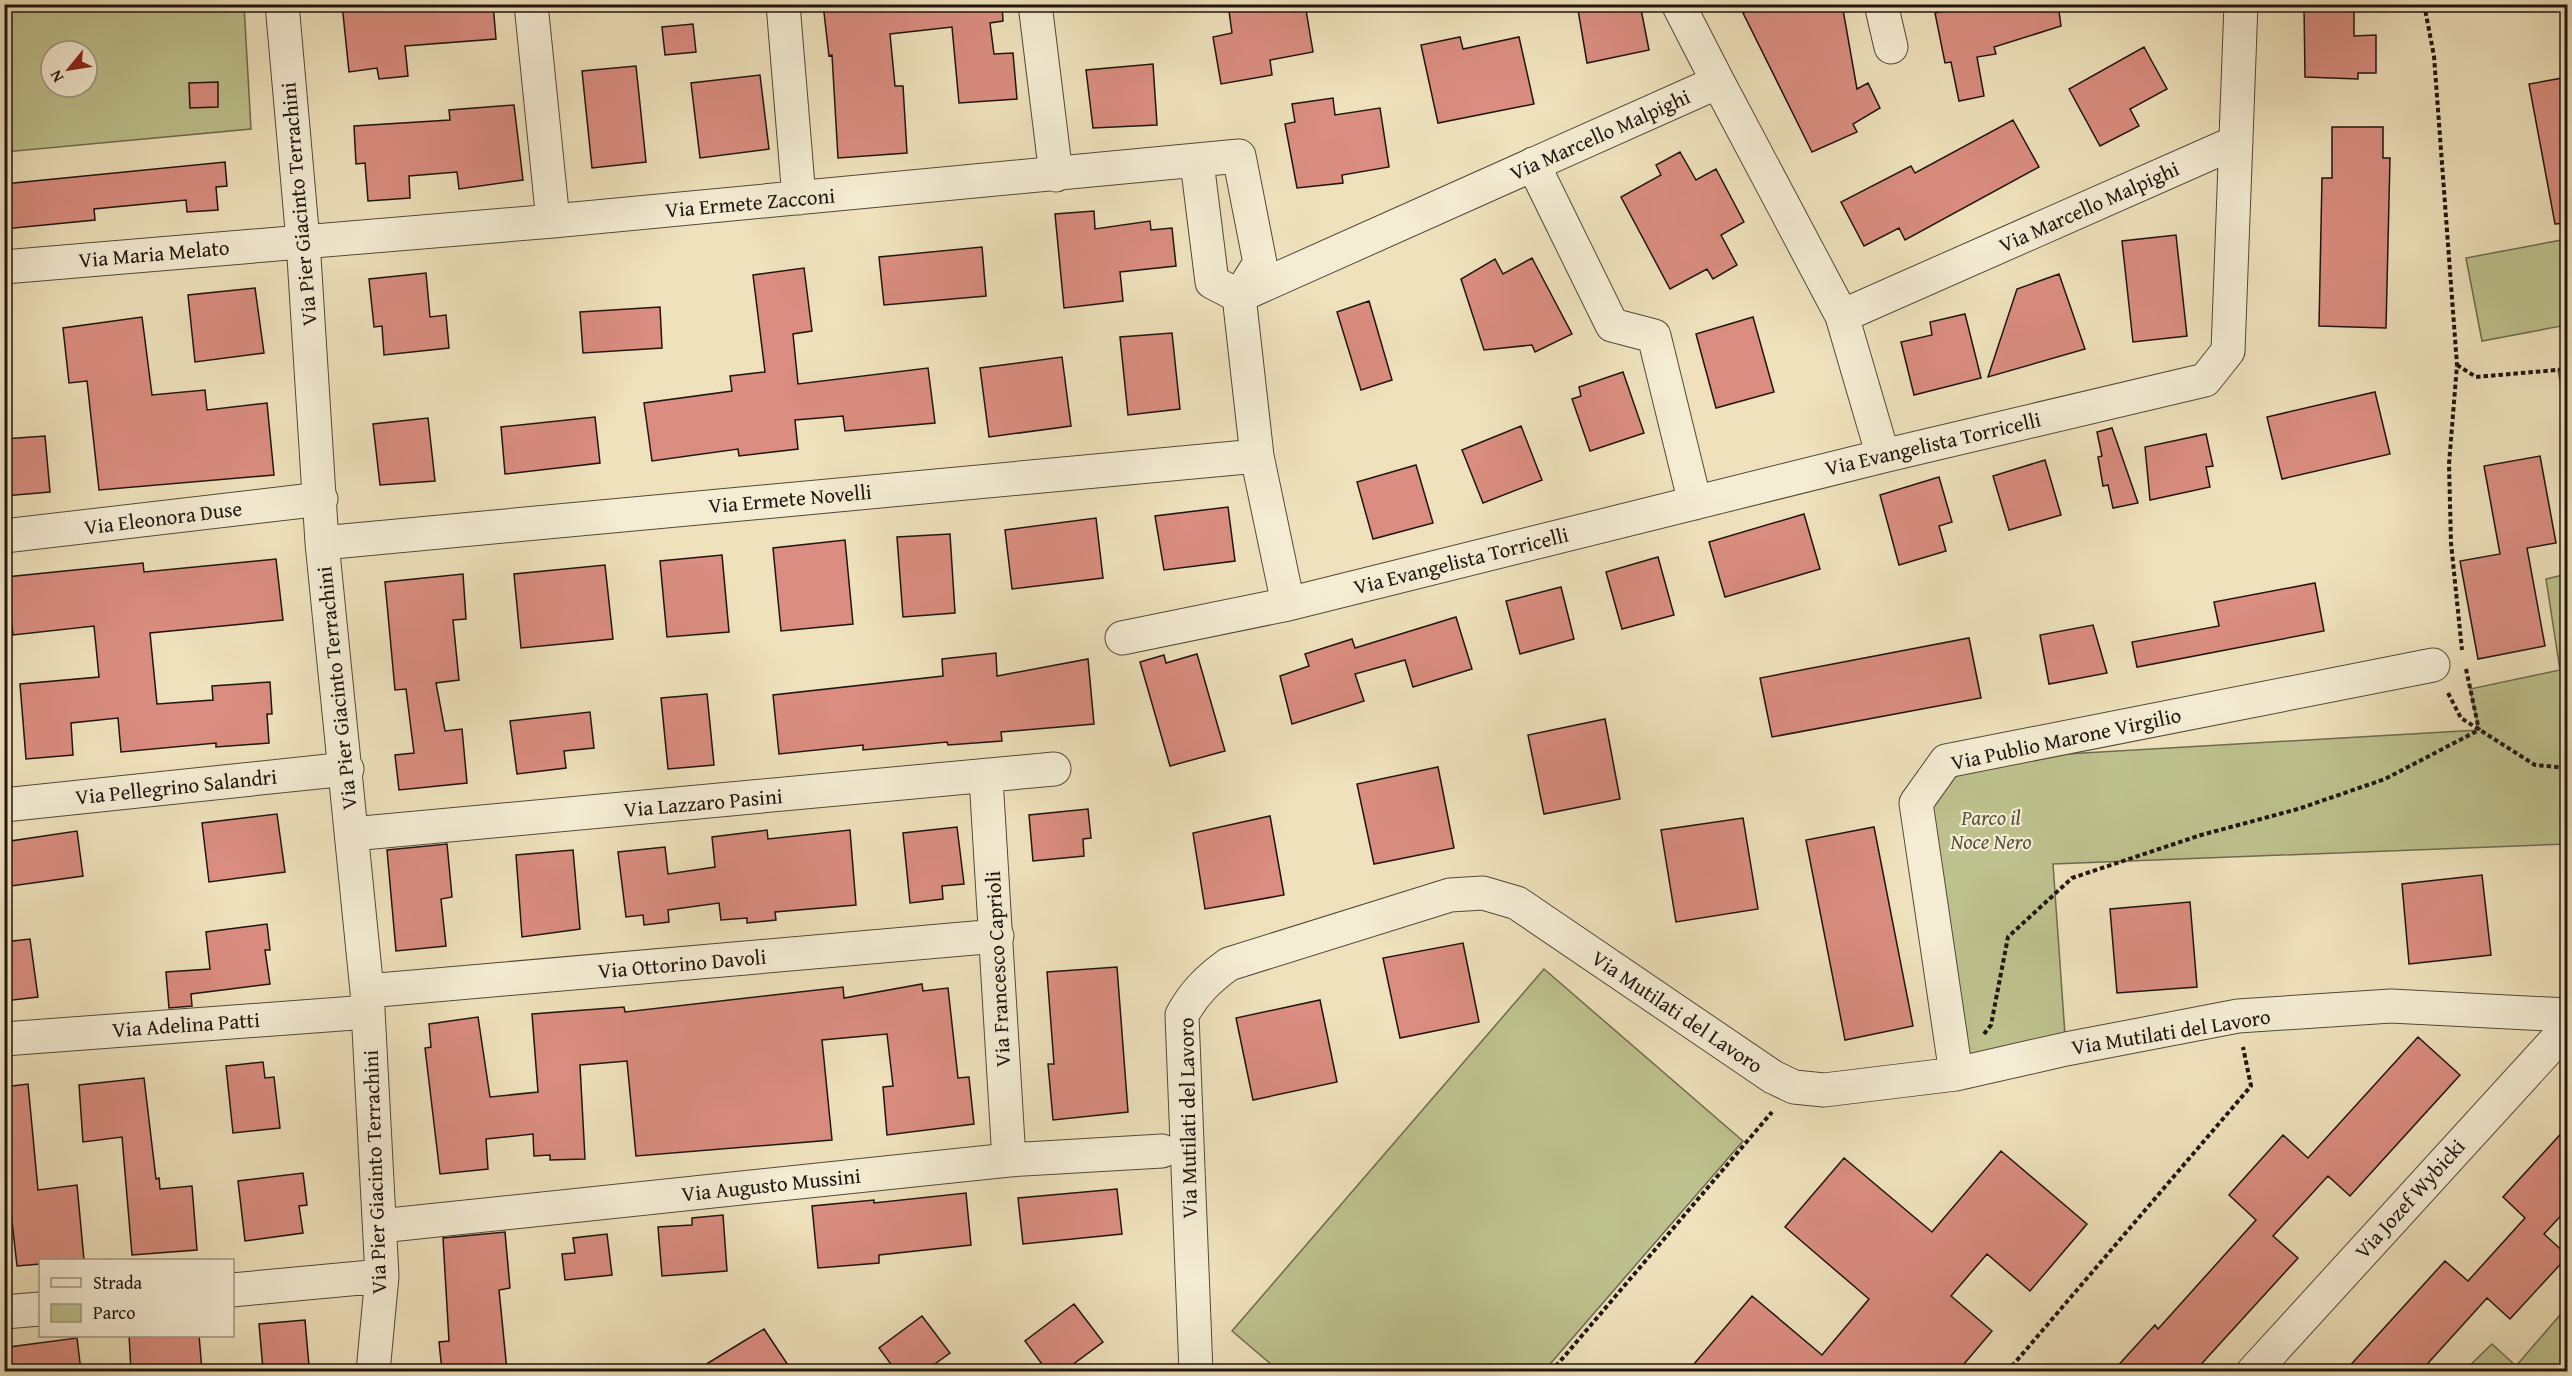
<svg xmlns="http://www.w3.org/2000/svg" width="2572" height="1376" viewBox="0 0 2572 1376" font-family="'Gentium Book Plus',serif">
  <rect width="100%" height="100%" fill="#eee1bb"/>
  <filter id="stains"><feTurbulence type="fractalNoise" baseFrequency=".00333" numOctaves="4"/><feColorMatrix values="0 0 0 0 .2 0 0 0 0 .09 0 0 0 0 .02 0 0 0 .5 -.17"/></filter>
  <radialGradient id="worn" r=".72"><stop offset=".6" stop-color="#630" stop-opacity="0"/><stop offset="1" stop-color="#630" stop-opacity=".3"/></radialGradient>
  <!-- green -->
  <path fill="#bdc18d" stroke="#6e6b4e" stroke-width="1.5" fill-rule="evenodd" d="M 5,5 L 244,5 L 251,129 L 5,152 ZM 51,51 L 87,51 L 87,87 L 51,87 Z
    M 2567,239 L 2567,325 L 2482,341 L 2466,258 Z
    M 2567,369 L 2568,369 L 2567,422 L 2558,370 Z
    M 2567,574 L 2567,844 L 2053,864 L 2066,1049 L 1956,1074 L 1916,803 L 1946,761 L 2479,730 L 2470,689 L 2560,670 L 2546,579 Z
    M 1544,969 L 1743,1141 L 1544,1371 L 1279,1371 L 1232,1331 Z
    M 2567,1307 L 2567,1371 L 2464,1371 L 2492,1344 L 2516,1366 Z"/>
  <!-- water -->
  <path fill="#9dbbba" stroke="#6b7976" stroke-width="1.5" d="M 51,5 L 51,4 L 112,5 L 52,10 Z"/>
  <!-- building -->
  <path fill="#da8d80" stroke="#20150f" stroke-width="1.5" d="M 342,4 L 493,4 L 496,39 L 405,46 L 408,76 L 379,79 L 377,68 L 349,72 Z
    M 823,4 L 1002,4 L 1003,21 L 990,23 L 994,54 L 1013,53 L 1017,99 L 959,103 L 952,27 L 890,34 L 895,86 L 903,86 L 907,153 L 838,158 L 832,55 L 829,56 Z
    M 1228,4 L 1305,4 L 1313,52 L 1270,60 L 1272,75 L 1221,84 L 1213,37 L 1232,33 Z
    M 1577,4 L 1640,4 L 1649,50 L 1587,63 Z
    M 1759,4 L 1842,4 L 1857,89 L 1868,83 L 1880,108 L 1853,124 L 1857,132 L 1812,152 L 1743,13 Z
    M 1978,4 L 2058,4 L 2061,26 L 1994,47 L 1996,54 L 1977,57 L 1984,96 L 1959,101 L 1951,62 L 1945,63 L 1935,13 Z
    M 2304,7 L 2354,7 L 2354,36 L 2376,35 L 2376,73 L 2358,73 L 2358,79 L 2305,77 Z
    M 693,24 L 696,52 L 665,55 L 662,27 Z
    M 1460,37 L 1463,49 L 1519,37 L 1534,104 L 1438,123 L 1421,45 Z
    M 2144,47 L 2167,89 L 2130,109 L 2139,126 L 2100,146 L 2069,89 Z
    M 1153,64 L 1157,125 L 1093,128 L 1086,70 Z
    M 636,66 L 646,162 L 592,168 L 582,71 Z
    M 760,75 L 769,149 L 700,158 L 691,83 Z
    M 2568,77 L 2568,223 L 2555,224 L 2529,84 Z
    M 218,82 L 218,107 L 190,108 L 189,83 Z
    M 1333,98 L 1335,115 L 1380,108 L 1389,167 L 1342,175 L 1343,183 L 1297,188 L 1285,124 L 1295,122 L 1292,104 Z
    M 514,105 L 523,180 L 459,189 L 457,172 L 409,176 L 410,198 L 368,201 L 365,163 L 356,164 L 354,126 L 450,120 L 449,110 Z
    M 2013,120 L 2039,167 L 1905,240 L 1899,228 L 1864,246 L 1841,202 L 1911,166 L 1915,173 Z
    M 2332,127 L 2383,127 L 2383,158 L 2390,158 L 2386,328 L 2319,326 L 2322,178 L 2332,178 Z
    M 1680,152 L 1696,180 L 1716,169 L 1744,222 L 1721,235 L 1737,265 L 1713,279 L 1707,269 L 1670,289 L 1621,197 L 1661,175 L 1656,165 Z
    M 225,162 L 227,186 L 216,187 L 218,210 L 187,212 L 186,200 L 94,209 L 95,220 L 4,229 L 4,184 Z
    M 1094,211 L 1095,229 L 1150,221 L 1151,230 L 1172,228 L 1176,266 L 1120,272 L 1123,301 L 1064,308 L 1055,214 Z
    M 2176,235 L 2187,336 L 2133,342 L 2122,241 Z
    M 982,247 L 986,296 L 884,305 L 879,257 Z
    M 1532,258 L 1572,334 L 1535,352 L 1532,345 L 1484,350 L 1461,279 L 1495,259 L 1503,274 Z
    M 804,268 L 812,331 L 793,334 L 798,384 L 928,368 L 935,423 L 845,431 L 843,416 L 795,420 L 798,449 L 739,456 L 738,449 L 652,461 L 644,403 L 732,391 L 730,376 L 765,372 L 753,275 Z
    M 426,273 L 430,317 L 446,315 L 449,348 L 384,355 L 382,326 L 374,327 L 369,279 Z
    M 2059,274 L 2085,349 L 1988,377 L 2017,289 Z
    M 255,288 L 264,353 L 195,362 L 188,295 Z
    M 1369,301 L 1392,380 L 1361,390 L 1337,312 Z
    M 660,307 L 662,348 L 583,353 L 580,312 Z
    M 1965,314 L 1981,378 L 1914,395 L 1901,342 L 1932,335 L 1930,322 Z
    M 142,317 L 152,395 L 205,390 L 207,410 L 267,403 L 274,475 L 99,490 L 87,381 L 69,383 L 63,328 Z
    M 1753,317 L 1774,392 L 1716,408 L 1696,334 Z
    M 1172,333 L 1180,409 L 1128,415 L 1120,337 Z
    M 1062,357 L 1071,426 L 989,437 L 980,368 Z
    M 1623,372 L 1644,433 L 1590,451 L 1572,399 L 1581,396 L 1579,387 Z
    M 2375,392 L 2390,454 L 2282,479 L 2267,417 Z
    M 595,417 L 600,463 L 505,474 L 501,427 Z
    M 428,418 L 435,481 L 380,485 L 373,424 Z
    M 1521,426 L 1542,480 L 1483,503 L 1462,450 Z
    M 2112,428 L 2138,503 L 2113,508 L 2108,485 L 2103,486 L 2098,457 L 2102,456 L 2097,432 Z
    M 2206,434 L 2213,466 L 2206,467 L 2210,487 L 2150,500 L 2145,447 Z
    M 45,436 L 50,492 L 4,496 L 4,439 Z
    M 2540,456 L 2556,543 L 2527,548 L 2545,646 L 2478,659 L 2460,561 L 2500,554 L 2484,466 Z
    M 2045,460 L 2061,515 L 2009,530 L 1993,476 Z
    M 1416,465 L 1433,523 L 1373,539 L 1357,482 Z
    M 1939,477 L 1952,522 L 1939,526 L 1946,551 L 1899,565 L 1880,495 Z
    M 1228,507 L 1235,561 L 1164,570 L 1155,516 Z
    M 1804,514 L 1820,569 L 1725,597 L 1709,542 Z
    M 1096,518 L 1103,578 L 1012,589 L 1005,530 Z
    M 950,534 L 955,613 L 903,617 L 897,537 Z
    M 845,540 L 853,624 L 781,631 L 773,548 Z
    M 722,555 L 729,632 L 667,637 L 660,561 Z
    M 1658,557 L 1674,615 L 1622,629 L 1606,572 Z
    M 276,559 L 283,620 L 150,633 L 157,704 L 213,700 L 212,686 L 270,682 L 272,714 L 267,714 L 269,743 L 216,747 L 216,743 L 121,752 L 118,718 L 71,723 L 73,755 L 26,759 L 20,684 L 99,677 L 94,626 L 13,635 L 6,577 L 143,563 L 144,572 Z
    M 605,565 L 613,639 L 521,648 L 514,574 Z
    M 463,574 L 466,619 L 453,620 L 459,680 L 436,683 L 445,731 L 462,729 L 467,783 L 399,790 L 395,755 L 414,753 L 406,689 L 395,690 L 385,582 Z
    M 2315,583 L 2324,631 L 2137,667 L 2132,642 L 2219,626 L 2214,602 Z
    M 1561,587 L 1574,639 L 1520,654 L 1506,601 Z
    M 1456,617 L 1472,669 L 1413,687 L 1405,660 L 1355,674 L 1364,701 L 1292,724 L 1280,676 L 1309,666 L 1305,654 L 1352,639 L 1355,648 Z
    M 2093,625 L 2107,673 L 2049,684 L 2040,635 Z
    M 1969,638 L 1981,698 L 1772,737 L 1760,678 Z
    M 996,653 L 997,676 L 1088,659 L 1094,724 L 1001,732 L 1002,741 L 948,745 L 947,742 L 863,750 L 863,745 L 779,754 L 773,695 L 943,676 L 942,659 Z
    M 1197,654 L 1225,751 L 1170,766 L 1140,662 L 1164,655 L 1166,663 Z
    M 707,694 L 714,765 L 668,769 L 661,698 Z
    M 590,712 L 594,748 L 564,751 L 566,768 L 517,774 L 510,721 Z
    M 1605,719 L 1620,799 L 1544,814 L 1528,735 Z
    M 1438,767 L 1454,848 L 1374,864 L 1357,784 Z
    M 1088,809 L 1091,838 L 1083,839 L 1084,856 L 1033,861 L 1029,815 Z
    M 277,814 L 285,872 L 209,882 L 202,823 Z
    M 1270,816 L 1284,895 L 1205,909 L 1193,833 Z
    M 1743,818 L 1758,909 L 1676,922 L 1661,830 Z
    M 957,827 L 964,884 L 942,886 L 943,899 L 910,903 L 903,833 Z
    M 1874,827 L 1913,1026 L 1845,1040 L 1806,840 Z
    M 767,830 L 768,839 L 850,830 L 856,905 L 775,912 L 776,920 L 747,923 L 747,918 L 721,920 L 719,903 L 668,910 L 669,922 L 644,925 L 643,915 L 626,917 L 618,852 L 665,847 L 668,874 L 715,867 L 712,837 Z
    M 77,831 L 83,876 L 4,887 L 4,842 Z
    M 447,844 L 452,897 L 441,899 L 446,946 L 396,951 L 387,850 Z
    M 573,850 L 580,929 L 522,937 L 516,855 Z
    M 2482,875 L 2491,955 L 2409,964 L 2402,884 Z
    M 2190,902 L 2197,987 L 2117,993 L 2110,909 Z
    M 267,924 L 270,950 L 265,950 L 270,984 L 191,994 L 192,1006 L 169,1008 L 166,972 L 210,969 L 206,932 Z
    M 30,939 L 38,997 L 4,1001 L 4,942 Z
    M 1463,943 L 1479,1022 L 1400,1038 L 1383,958 Z
    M 1117,967 L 1128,1112 L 1053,1120 L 1048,1064 L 1054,1064 L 1047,972 Z
    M 922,984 L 923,991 L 948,988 L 958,1078 L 969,1077 L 974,1124 L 887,1135 L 883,1087 L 893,1086 L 887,1034 L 822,1040 L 832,1140 L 636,1156 L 627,1061 L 580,1065 L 585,1159 L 550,1160 L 550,1155 L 534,1156 L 533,1134 L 486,1139 L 488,1169 L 440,1174 L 425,1048 L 431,1047 L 429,1024 L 478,1017 L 490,1097 L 538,1092 L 532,1014 L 624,1007 L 625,1012 L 843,987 L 844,998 Z
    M 1320,1000 L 1337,1082 L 1253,1100 L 1236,1018 Z
    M 2418,1037 L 2460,1075 L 2350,1196 L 2328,1176 L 2273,1236 L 2298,1258 L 2195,1371 L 2113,1371 L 2155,1325 L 2158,1329 L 2256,1220 L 2229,1195 L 2283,1135 L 2308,1158 Z
    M 263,1062 L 265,1078 L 274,1077 L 280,1128 L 233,1133 L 226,1066 Z
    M 144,1078 L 156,1179 L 159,1178 L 160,1189 L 192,1186 L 197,1250 L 132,1255 L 122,1137 L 83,1142 L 79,1085 Z
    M 28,1084 L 38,1190 L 77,1185 L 84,1260 L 40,1260 L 40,1264 L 17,1266 L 4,1149 L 4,1087 Z
    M 2568,1126 L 2568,1208 L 2544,1234 L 2568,1256 L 2510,1319 L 2487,1298 L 2421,1371 L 2345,1371 L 2445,1261 L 2468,1281 L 2525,1218 L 2503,1197 Z
    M 2001,1151 L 2087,1224 L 2030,1291 L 1987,1254 L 1951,1296 L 1992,1331 L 1958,1371 L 1688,1371 L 1752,1296 L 1822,1355 L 1869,1299 L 1785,1227 L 1844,1158 L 1932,1232 Z
    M 303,1173 L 307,1205 L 299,1206 L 303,1233 L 245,1241 L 238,1181 Z
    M 1117,1189 L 1122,1234 L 1023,1244 L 1018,1198 Z
    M 966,1193 L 971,1245 L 879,1255 L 879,1263 L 818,1268 L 812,1206 L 874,1200 L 874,1203 Z
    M 723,1215 L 727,1271 L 662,1276 L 658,1227 L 692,1225 L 692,1218 Z
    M 505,1232 L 510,1288 L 499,1290 L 507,1371 L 442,1371 L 439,1342 L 449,1341 L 443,1238 Z
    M 607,1234 L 612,1275 L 565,1280 L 562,1254 L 575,1253 L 573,1238 Z
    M 1074,1304 L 1103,1342 L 1064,1371 L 1047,1371 L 1025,1341 Z
    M 922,1316 L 950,1353 L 925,1371 L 896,1371 L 879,1348 Z
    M 305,1320 L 309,1366 L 263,1370 L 259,1324 Z
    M 764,1329 L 792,1371 L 695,1371 L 744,1341 Z
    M 129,1335 L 199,1335 L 202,1371 L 131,1371 Z
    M 77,1338 L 81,1371 L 12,1371 L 9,1347 Z"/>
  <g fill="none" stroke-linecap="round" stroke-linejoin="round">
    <!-- minor casing -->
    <g stroke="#54483a" stroke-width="35">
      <path id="minor" d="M 282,4 L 303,241 L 322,543 L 367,991 L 382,1276 L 373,1372
        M 531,4 L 553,221
        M 783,4 L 799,198
        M 1035,4 L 1056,175
        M 1678,4 L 1718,82
        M 1881,4 L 1891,47
        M 1197,162 L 1212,282 L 1239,296
        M 1533,164 L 1612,325 L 1654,336 L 1695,503
        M 4,267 L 553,221 L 1239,156 L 1260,263 L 1239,296
        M 1239,296 L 1718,82 L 1842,316 L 1883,456
        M 1239,296 L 1257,456 L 1288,604
        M 1842,316 L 2236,142
        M 4,536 L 321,499
        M 322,543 L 1257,456
        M 1122,638 L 1288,604 L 1883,456 L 2205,380 L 2228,351 L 2241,4
        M 986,778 L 1009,1160
        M 4,805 L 347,769
        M 352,834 L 1054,769
        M 367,991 L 997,936
        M 4,1039 L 368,1012
        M 1956,1074 L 1916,803 L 1946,761 L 2433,665
        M 380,1226 L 1009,1160 L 1162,1151
        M 232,1290 L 382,1276
        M 4,1312 L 40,1309
        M 1196,1372 L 1182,1015 C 1194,993 1208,979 1229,964 L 1450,895 L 1483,893 L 1517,903 L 1773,1077 L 1794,1087 L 1824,1090 L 1956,1074 L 2066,1049 L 2238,1016 L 2391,1006 L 2568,1015
        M 2253,1372 L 2568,1027"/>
    </g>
    <!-- path -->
    <path stroke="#20150f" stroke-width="4" stroke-dasharray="4.5 3" stroke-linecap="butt" d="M 2424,4 L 2434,56 L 2457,365 L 2449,464 L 2451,543 L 2462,650
      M 2457,365 L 2476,377 L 2568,369
      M 2466,669 L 2479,730
      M 2448,693 L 2461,718 L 2535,765 L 2568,768
      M 1984,1034 L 1991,1025 L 2008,937 L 2072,878 L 2201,835 L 2298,809 L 2385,779 L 2479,730
      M 1551,1372 L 1772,1112
      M 2007,1372 L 2251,1086 L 2243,1047
      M 2518,1372 L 2538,1372"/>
    <!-- minor -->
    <use href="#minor" stroke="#f4ecd3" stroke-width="33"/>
  </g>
  <g text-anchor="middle" stroke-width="4.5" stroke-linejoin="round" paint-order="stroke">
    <!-- street labels -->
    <g font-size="21" fill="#20150f" stroke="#f4ecd3">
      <text transform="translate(1600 135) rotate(-24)" y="7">Via Marcello Malpighi</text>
      <text transform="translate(750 203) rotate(-5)" y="7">Via Ermete Zacconi</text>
      <text transform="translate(299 204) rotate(-95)" y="7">Via Pier Giacinto Terrachini</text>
      <text transform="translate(2089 207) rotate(-24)" y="7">Via Marcello Malpighi</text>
      <text transform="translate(154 254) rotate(-5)" y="7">Via Maria Melato</text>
      <text transform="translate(1933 444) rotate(-13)" y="7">Via Evangelista Torricelli</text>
      <text transform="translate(790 499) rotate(-5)" y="7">Via Ermete Novelli</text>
      <text transform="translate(163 518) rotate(-7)" y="7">Via Eleonora Duse</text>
      <text transform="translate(1461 561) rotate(-14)" y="7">Via Evangelista Torricelli</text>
      <text transform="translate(337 688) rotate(-96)" y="7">Via Pier Giacinto Terrachini</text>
      <text transform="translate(2066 739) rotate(-12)" y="7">Via Publio Marone Virgilio</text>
      <text transform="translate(176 787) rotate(-6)" y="7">Via Pellegrino Salandri</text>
      <text transform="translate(703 803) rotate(-5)" y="7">Via Lazzaro Pasini</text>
      <text transform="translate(682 964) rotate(-5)" y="7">Via Ottorino Davoli</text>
      <text transform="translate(998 969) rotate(-93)" y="7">Via Francesco Caprioli</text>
      <text transform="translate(1677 1012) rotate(34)" y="7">Via Mutilati del Lavoro</text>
      <text transform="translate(186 1025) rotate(-4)" y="7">Via Adelina Patti</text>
      <text transform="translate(2171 1032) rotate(-9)" y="7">Via Mutilati del Lavoro</text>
      <text transform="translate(1188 1118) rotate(-91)" y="7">Via Mutilati del Lavoro</text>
      <text transform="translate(375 1172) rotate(-92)" y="7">Via Pier Giacinto Terrachini</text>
      <text transform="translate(771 1185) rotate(-6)" y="7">Via Augusto Mussini</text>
      <text transform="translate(2410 1199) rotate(-48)" y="7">Via Jozef Wybicki</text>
    </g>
    <!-- park labels -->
    <g font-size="21" font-style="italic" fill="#57513b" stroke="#f4ecd3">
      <text x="1991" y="825">Parco il<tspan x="1991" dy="24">Noce Nero</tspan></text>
    </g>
  </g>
  <!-- margin -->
  <rect width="2572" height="1376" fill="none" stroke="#eee1bb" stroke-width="24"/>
  <rect x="6" y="6" width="2560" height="1364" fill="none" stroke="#20150f" stroke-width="3"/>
  <rect x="12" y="12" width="2548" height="1352" fill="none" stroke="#20150f" stroke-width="1.5"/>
  <!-- legend -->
  <rect x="39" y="1259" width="195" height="78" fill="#f4ecd3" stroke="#9f9685" stroke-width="1.5"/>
  <rect x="51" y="1278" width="30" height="9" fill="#f4ecd3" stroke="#9f9685" stroke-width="1.5"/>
  <text x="93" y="1289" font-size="18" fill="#20150f">Strada</text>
  <rect x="51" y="1304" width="30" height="18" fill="#bdc18d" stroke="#9f9685" stroke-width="1.5"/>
  <text x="93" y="1319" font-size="18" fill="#20150f">Parco</text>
  <!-- north arrow -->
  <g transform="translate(69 69) rotate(240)"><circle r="28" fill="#f4ecd3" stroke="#9f9685" stroke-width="1.5"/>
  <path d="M0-4.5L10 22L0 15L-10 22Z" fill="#8f2418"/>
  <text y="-9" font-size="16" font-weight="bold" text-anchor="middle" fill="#20150f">N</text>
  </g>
  <rect width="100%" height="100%" filter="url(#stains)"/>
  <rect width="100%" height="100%" fill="url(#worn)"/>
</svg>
